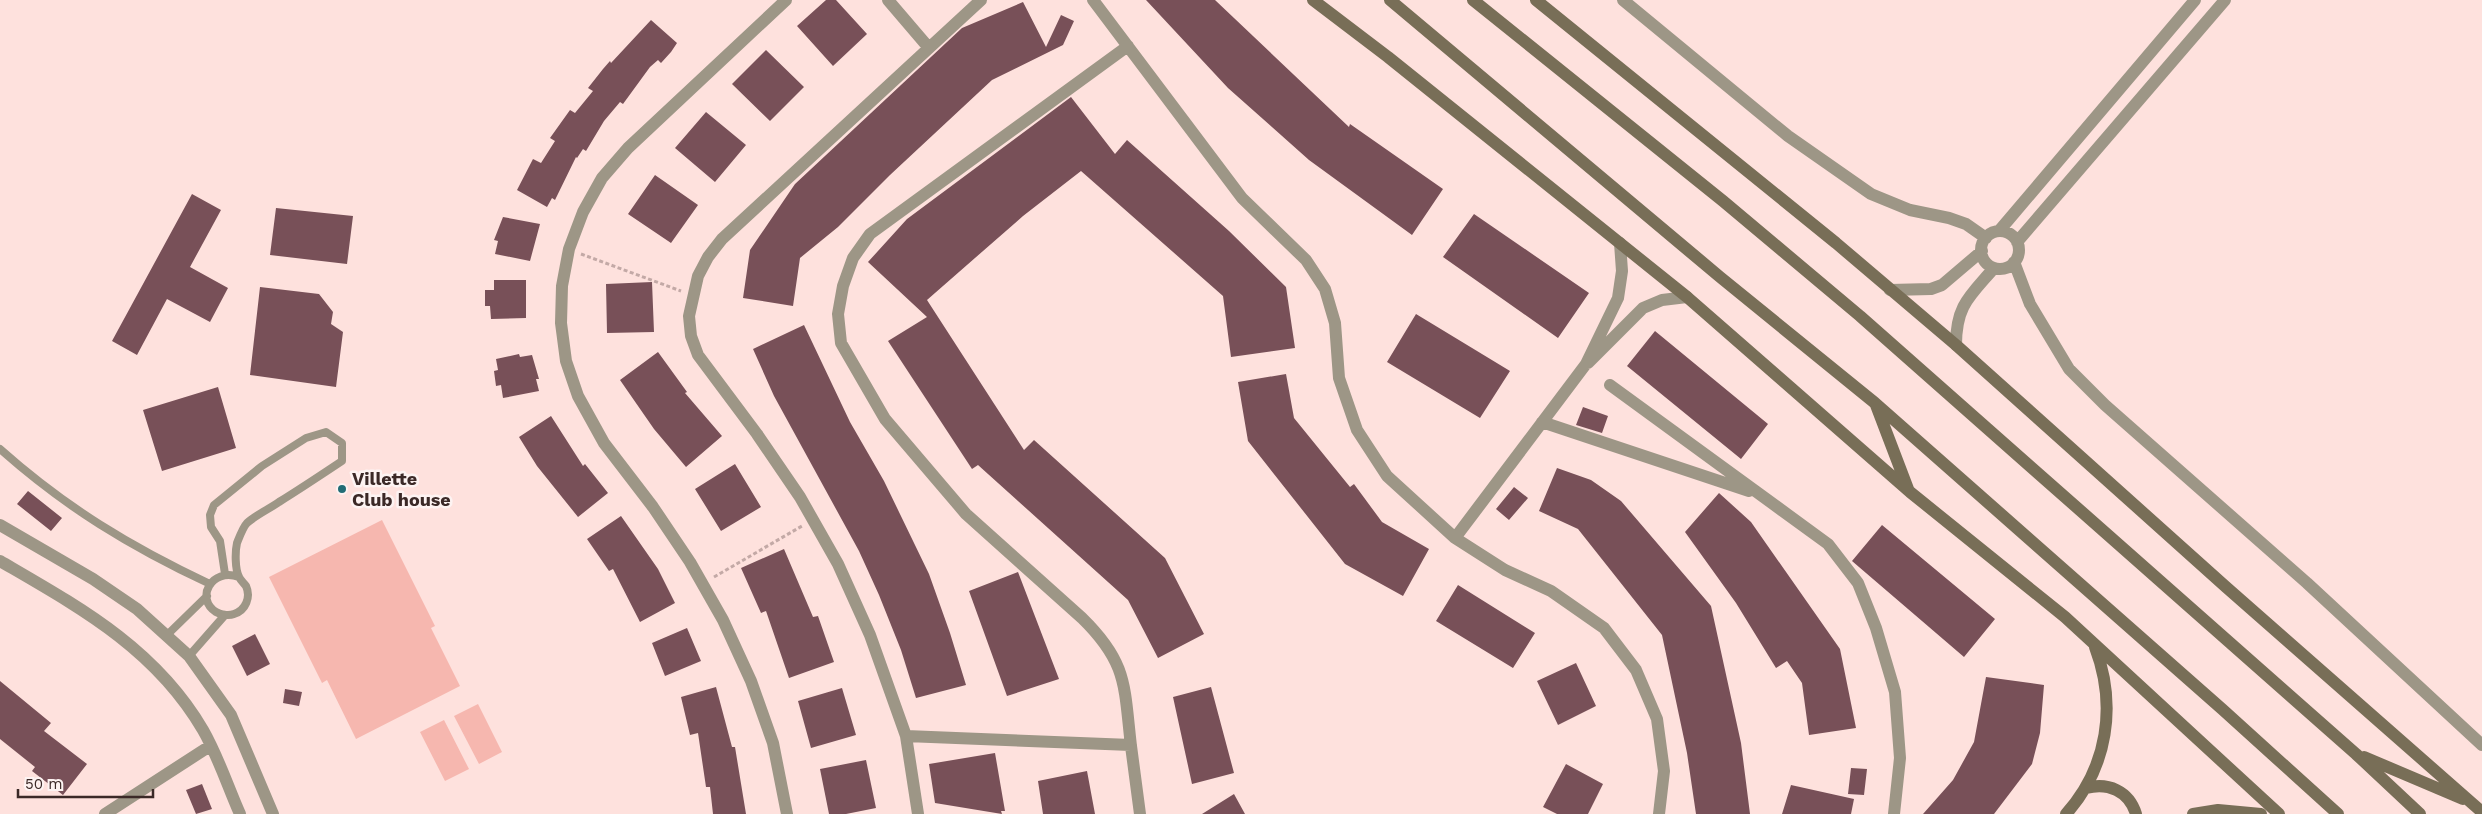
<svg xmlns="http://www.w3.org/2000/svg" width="2482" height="814" viewBox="0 0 2482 814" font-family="'Work Sans',sans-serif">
  <rect width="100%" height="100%" fill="#fee1dd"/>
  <!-- green -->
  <path fill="#f6b7af" d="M 382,520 L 435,626 L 431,628 L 460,686 L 356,739 L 327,680 L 322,683 L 269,577 Z
    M 478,704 L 502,752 L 479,764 L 454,716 Z
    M 444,720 L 469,769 L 445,781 L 420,732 Z"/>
  <!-- building -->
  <path fill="#785058" d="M 826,0 L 836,0 L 867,34 L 833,66 L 797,26 Z
    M 1146,0 L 1215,0 L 1349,127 L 1350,124 L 1443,189 L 1412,235 L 1309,160 L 1228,88 Z
    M 1023,2 L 1046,47 L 1061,15 L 1074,21 L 1063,45 L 992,80 L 890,175 L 838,227 L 800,258 L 793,306 L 743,298 L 750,250 L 795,184 L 962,28 Z
    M 651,20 L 677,43 L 671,52 L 661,63 L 658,60 L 650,67 L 623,104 L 620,102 L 604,121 L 586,151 L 583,149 L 577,158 L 576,157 L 555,200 L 552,198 L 547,207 L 517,190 L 533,159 L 541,163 L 555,141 L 550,138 L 570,110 L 575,113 L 593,91 L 588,88 L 603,69 L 610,61 L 611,63 Z
    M 766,50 L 804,87 L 770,121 L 732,84 Z
    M 1071,97 L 1115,154 L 1127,140 L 1229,231 L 1286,287 L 1295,348 L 1231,357 L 1223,296 L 1081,171 L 1023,216 L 927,300 L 1024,450 L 1034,440 L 1165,558 L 1204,634 L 1158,658 L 1128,600 L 978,465 L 972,469 L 888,341 L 927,317 L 868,262 L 907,219 Z
    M 706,112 L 746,145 L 715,182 L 675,148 Z
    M 655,175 L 698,205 L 671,243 L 628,214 Z
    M 192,194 L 221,210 L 190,267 L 228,288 L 210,322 L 167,299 L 137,355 L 112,341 Z
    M 276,208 L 353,216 L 347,264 L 270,255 Z
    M 1474,214 L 1589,293 L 1558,338 L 1443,257 Z
    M 503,217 L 540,224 L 530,261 L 495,254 L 498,241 L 494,240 Z
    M 494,280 L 526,280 L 526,318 L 491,319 L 490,306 L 485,306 L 485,290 L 494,290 Z
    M 652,282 L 654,332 L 607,333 L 606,284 Z
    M 260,287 L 319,294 L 333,312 L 331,324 L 343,332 L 336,387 L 250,375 Z
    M 1416,314 L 1510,371 L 1480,418 L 1387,362 Z
    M 804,325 L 850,422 L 884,481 L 929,574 L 950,633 L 966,685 L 916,698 L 901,650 L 879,595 L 859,551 L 774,396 L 753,349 Z
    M 1655,331 L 1768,424 L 1741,459 L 1627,366 Z
    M 658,352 L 687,392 L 685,393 L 722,436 L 686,467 L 654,429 L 620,380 Z
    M 519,354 L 520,357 L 532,355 L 539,379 L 536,379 L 539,391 L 503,398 L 501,385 L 496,386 L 494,371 L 498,370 L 496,359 Z
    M 1286,374 L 1294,418 L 1350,487 L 1354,484 L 1382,522 L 1429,549 L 1403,596 L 1345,564 L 1248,441 L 1238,382 Z
    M 218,387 L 236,448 L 162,471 L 143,410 Z
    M 1583,407 L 1608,416 L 1602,433 L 1576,425 Z
    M 551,416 L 583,466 L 585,464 L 608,493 L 578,517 L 537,466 L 519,437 Z
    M 735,464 L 761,507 L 721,531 L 695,489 Z
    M 1557,468 L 1591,480 L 1621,501 L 1711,606 L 1741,743 L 1750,814 L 1696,814 L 1687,753 L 1662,635 L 1578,529 L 1539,511 Z
    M 1514,487 L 1528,498 L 1509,520 L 1496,509 Z
    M 28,491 L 62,518 L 51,531 L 17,504 Z
    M 1719,493 L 1751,522 L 1840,649 L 1856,728 L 1809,735 L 1802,683 L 1787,661 L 1776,668 L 1736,603 L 1685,532 Z
    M 621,516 L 658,569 L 675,603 L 640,622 L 613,569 L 609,571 L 587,539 Z
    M 1882,525 L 1995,619 L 1964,657 L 1852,561 Z
    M 784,549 L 813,617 L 818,616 L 834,662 L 789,678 L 766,611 L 761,613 L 741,568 Z
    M 1018,572 L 1059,679 L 1007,696 L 969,591 Z
    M 1458,585 L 1535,633 L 1513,668 L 1436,621 Z
    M 687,628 L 701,661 L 665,676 L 652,643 Z
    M 255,634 L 270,664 L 247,676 L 232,646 Z
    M 1576,663 L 1596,706 L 1558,725 L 1537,681 Z
    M 1986,677 L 2044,685 L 2040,733 L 2032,764 L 1994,814 L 1923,814 L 1953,780 L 1974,742 Z
    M 0,681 L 51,723 L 44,731 L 87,764 L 63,795 L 32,771 L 35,767 L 0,739 Z
    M 716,687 L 732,747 L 735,747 L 746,814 L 713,814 L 710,787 L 706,787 L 698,733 L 690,735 L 681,697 Z
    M 1211,687 L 1234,773 L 1192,784 L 1173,697 Z
    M 842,688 L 856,735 L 811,748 L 798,701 Z
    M 285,689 L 302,692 L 299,706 L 283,703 Z
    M 995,753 L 1005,811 L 1001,811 L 1002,814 L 935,803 L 929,764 Z
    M 866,760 L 876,808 L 846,814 L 829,814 L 820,769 Z
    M 1566,764 L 1603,784 L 1588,814 L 1557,814 L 1543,807 Z
    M 1851,768 L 1867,769 L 1864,795 L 1848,794 Z
    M 1087,771 L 1095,814 L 1043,814 L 1038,781 Z
    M 202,784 L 212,809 L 196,814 L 186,790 Z
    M 1791,785 L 1854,799 L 1851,814 L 1782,814 Z
    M 1234,794 L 1245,814 L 1202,814 Z"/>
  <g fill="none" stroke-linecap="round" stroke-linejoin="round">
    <!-- path -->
    <path stroke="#c3a9a6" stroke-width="3" stroke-dasharray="4 2.5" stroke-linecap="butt" d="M 581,254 L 681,291
      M 714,577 L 802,526"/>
    <!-- lane -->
    <path stroke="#9d9686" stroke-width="8" d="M 0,449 C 65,507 131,547 210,584
      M 225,574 L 220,541 L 211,527 L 210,515 L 214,505 L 262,466 L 306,438 L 326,432 L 342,443 L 342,461 C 321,475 300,489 279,502 C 269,509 256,515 247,523 C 243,527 239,538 237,543 C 235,552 235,569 239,577 C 241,581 244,583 246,586 C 251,597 246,610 234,614 C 229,616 221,615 216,612 C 195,599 211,567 239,577
      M 166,636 L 207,596
      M 189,656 L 225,615"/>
    <!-- street -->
    <path stroke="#9d9686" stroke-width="12" d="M 786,0 L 628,148 L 602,178 L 583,212 L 569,249 L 562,286 L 561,323 L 566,361 L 578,396 L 604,443 L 653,507 L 690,562 L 723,620 L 751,681 L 773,743 L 787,814
      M 888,0 L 929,48
      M 1093,0 L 1242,198 L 1306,260 L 1325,289 L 1335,323 L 1339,378 L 1357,430 L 1387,476 L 1455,538 L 1505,570 L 1551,591 L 1604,628 L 1636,670 L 1657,719 L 1664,771 L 1659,814
      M 1623,0 L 1788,136 L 1871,194 L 1910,210 L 1949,218 L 1966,224 L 1986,238
      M 1128,46 L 870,234 L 853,258 L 843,286 L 838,314 L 841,343 L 885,419 L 966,514 L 1082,618 C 1128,663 1124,686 1131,746 C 1134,768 1137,791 1140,814
      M 1999,231 L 2195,0
      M1981 250a19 19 0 1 1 38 0a19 19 0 1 1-38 0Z
      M 2017,242 L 2225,0
      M 2014,262 L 2030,304 L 2069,369 L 2105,405 L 2307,583 L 2482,745
      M 1890,290 L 1931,289 L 1942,285 L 1982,251
      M 1956,345 C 1956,305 1970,296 1994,268
      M 1588,363 L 1643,308 L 1662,300 L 1687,297
      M 1610,385 L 1828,544 L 1858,583 L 1876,628 L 1895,692 L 1900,758 L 1894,814
      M 1542,422 L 1749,491
      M 0,525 L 93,579 L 137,609 L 189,656 L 231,715 L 273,814
      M 1455,538 L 1586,364 L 1618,298 L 1622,271 L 1620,243
      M 0,561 C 79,607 155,648 203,730 C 218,756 228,787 240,814
      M 906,736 L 1131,745
      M 105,814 L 210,746
      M 918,814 L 906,736 L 870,635 L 838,564 L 800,497 L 757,434 L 698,355 L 691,336 L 689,316 L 698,276 L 708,257 L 722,239 L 981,0"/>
    <!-- secondary -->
    <path stroke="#786e57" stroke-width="12" d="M 1313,0 L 1388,57 L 1687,297 L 1910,492 L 2065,617 L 2279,814
      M 1390,0 L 1720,277 L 1875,403 L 2222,709 L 2338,814
      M 1473,0 L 1723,201 L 1860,316 L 2356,754 L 2420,814
      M 1536,0 L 1836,243 L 1956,345 L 2226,587 L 2482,812
      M 1876,405 L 1908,489
      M 2364,757 L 2463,799
      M 2086,788 C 2108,782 2129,791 2136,814
      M 2066,814 C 2108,767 2117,705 2095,647
      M 2193,814 L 2218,810 L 2261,814"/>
  </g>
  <!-- markers -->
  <circle fill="#226c75" stroke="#fdf3f2" stroke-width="2" cx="342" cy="489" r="5"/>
  <g text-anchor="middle" stroke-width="5" stroke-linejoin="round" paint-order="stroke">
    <!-- poi labels -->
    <g font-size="18" font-weight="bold" fill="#3b2927" stroke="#fdf3f2" text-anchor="start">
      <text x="352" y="485">Villette<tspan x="352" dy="21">Club house</tspan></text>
    </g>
  </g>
  <!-- scale -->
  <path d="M18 789v8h135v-8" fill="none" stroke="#3b2927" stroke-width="2.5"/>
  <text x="25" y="789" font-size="15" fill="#3b2927" stroke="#fdf3f2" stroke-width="4" paint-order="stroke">50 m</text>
</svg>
